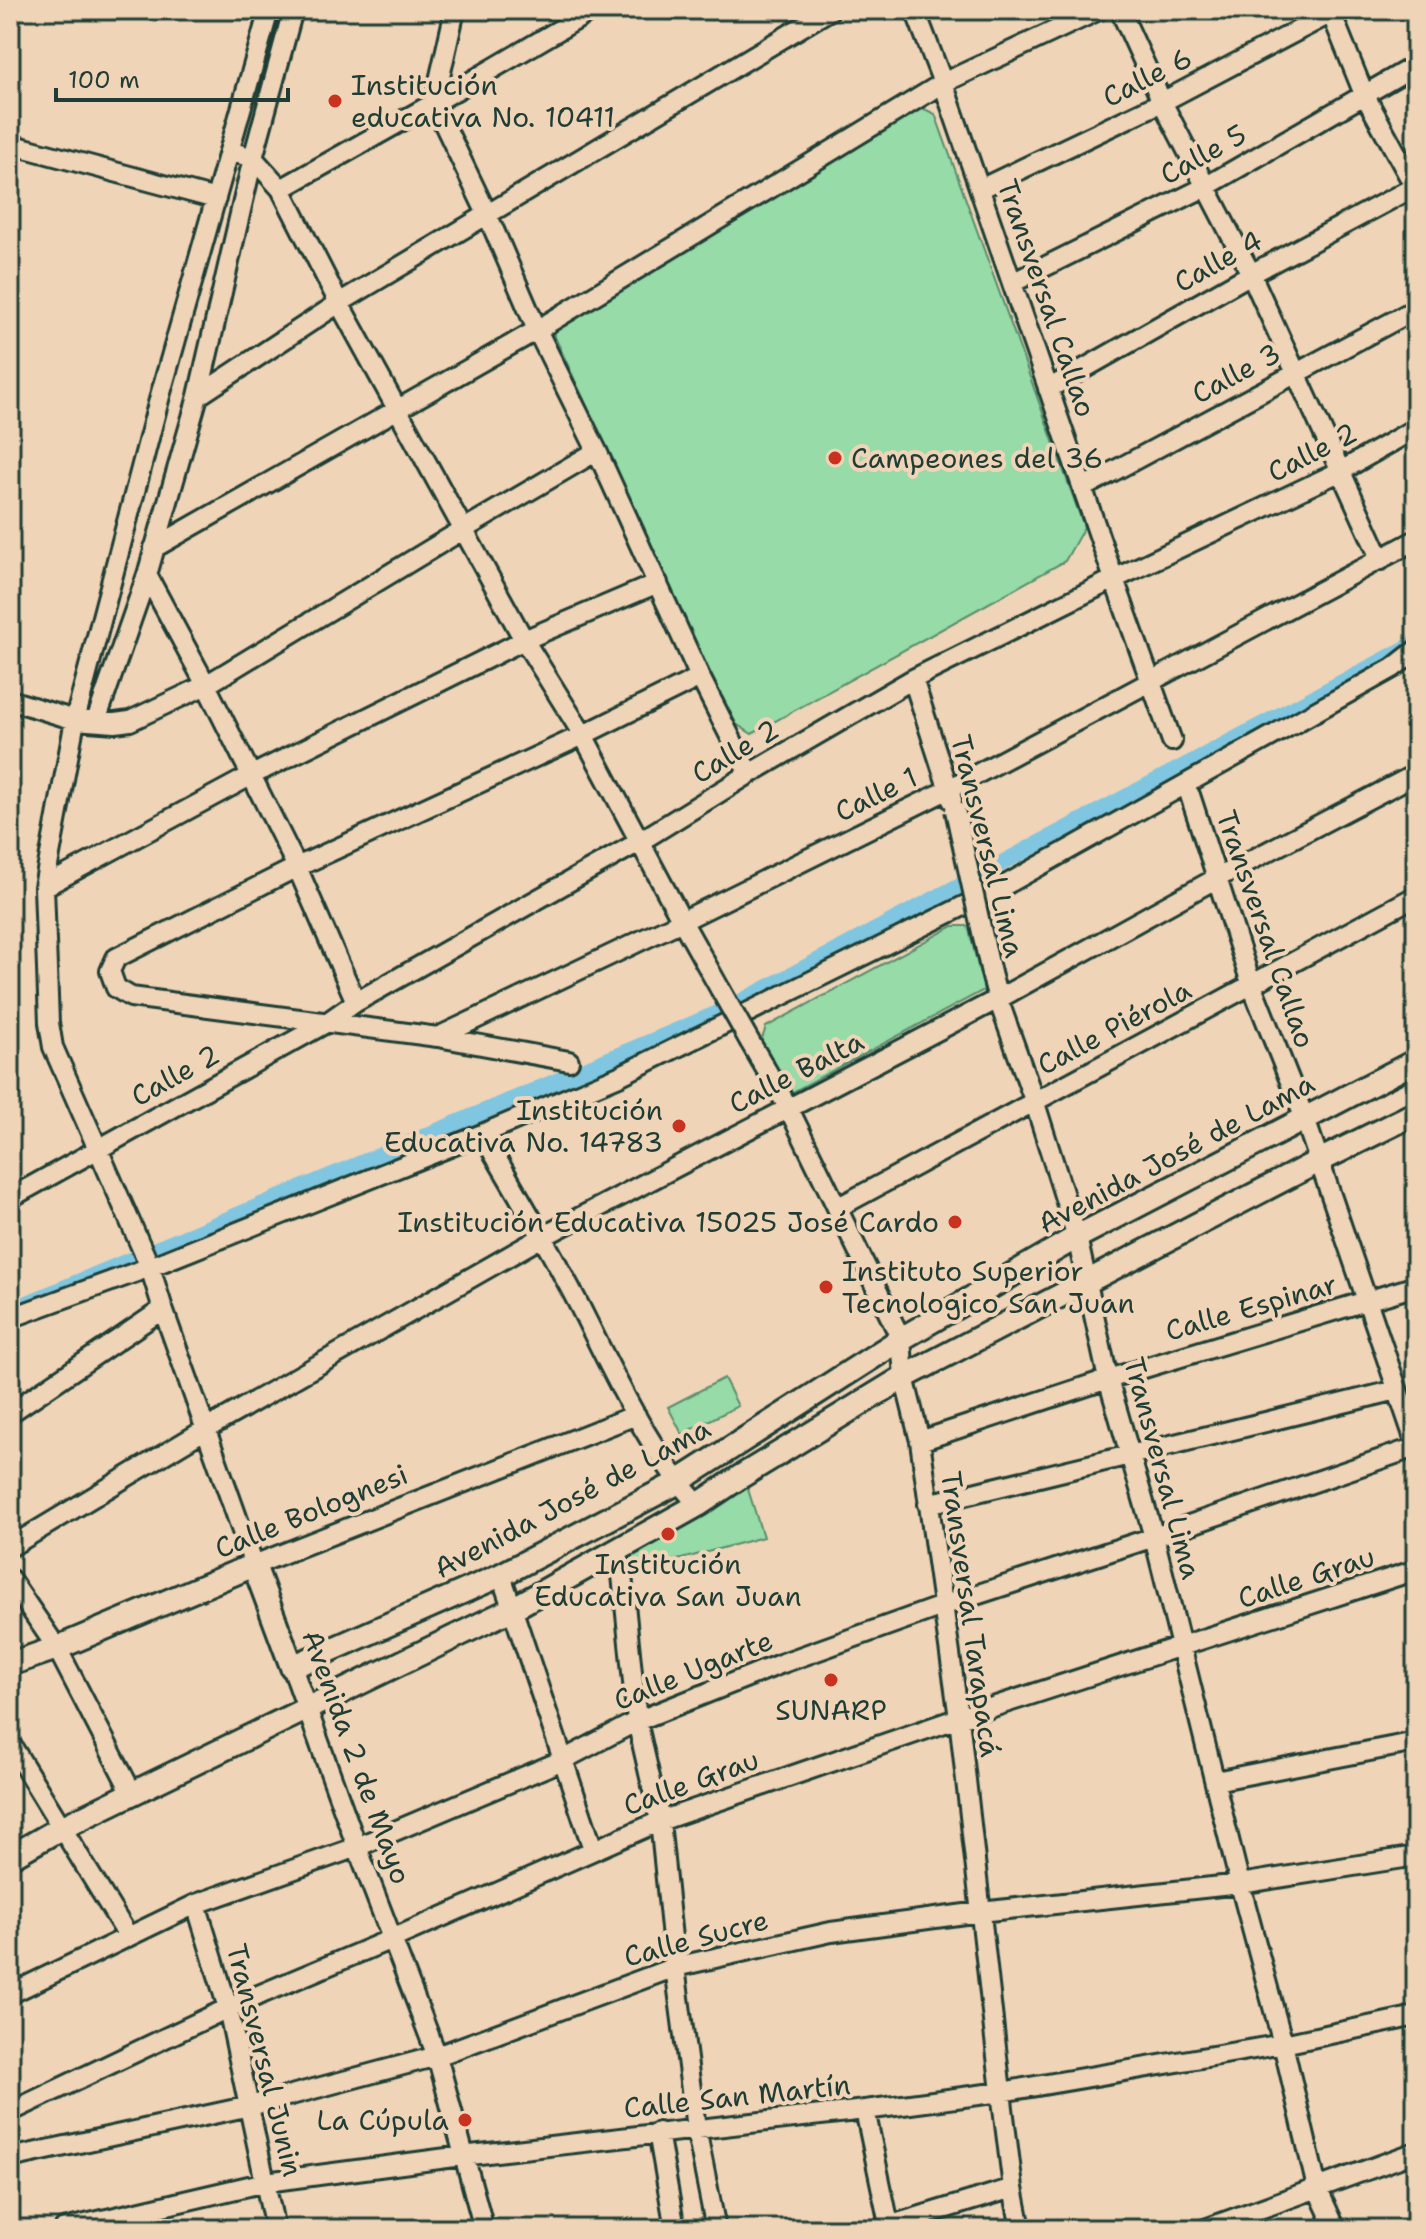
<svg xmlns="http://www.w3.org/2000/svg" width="1426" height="2239" viewBox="0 0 1426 2239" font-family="'Shantell Sans',sans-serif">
  <rect width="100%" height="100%" fill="#f0d4b7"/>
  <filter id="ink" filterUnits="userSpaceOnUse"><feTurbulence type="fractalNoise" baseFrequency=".0125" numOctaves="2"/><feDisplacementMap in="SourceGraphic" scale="16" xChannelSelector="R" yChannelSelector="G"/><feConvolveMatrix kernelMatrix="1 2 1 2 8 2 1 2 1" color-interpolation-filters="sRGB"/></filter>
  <g filter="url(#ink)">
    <!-- green -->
    <path fill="#96dba8" stroke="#5a8c6e" stroke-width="2" d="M 918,106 L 935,114 L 1084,527 L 1065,561 L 752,734 L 733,722 L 554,335 L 559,324 Z
      M 953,926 L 968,926 L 984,990 L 789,1094 L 761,1042 L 766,1027 Z
      M 724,1378 L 738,1406 L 682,1434 L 668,1407 Z
      M 747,1486 L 763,1537 L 622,1575 L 617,1550 Z"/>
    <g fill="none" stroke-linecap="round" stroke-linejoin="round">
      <!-- canal -->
      <path stroke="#80c6e1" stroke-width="16" d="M 23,1305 L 723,1011 L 1410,646 L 1416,641"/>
      <!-- minor casing -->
      <g stroke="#1f3d34" stroke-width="24">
        <path id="minor" d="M 269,10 L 160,396 L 75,720 L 44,887 L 49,1023 L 53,1047 L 150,1267 L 163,1309 L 254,1565 L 636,1415
          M 455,10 L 434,103 L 488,216 L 537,330 L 597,451 L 700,677 L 749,774
          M 915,10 L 943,83 L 1114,579 L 1172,741
          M 1120,10 L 1162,102 L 1251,274 L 1381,560
          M 1330,10 L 1364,94 L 1416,189
          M 10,144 L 216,199
          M 229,151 L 253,158 L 281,189 L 339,303 L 524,640 L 583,735 L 682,921 L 720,989
          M 281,189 L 434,103 L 593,10
          M 980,189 L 1162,102 L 1337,10
          M 1012,283 L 1205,187 L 1416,65
          M 1048,389 L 1251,274 L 1416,186
          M 198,396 L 339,303 L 830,10
          M 1084,487 L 1416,309
          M 154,548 L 537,330 L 943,83 L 1099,10
          M 147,575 L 206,685 L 297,867 L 356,1002
          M 913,679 L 952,800
          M 10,700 L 75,720 L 115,723 L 130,721 L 206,685 L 464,529 L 597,451
          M 96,721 L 147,575 L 198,396 L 253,158 L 293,10
          M 1190,795 L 1252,986 L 1305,1119 L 1416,1444
          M 44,887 L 252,775 L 524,640 L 658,583
          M 991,973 L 998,999 L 1034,1100 L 1077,1237 L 1108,1379 L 1154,1537 L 1240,1884 L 1283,2044 L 1317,2188 L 1336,2229
          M 438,1037 L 682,921 L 949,789 L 1416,540
          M 750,1042 L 788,1107 L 901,1339 L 904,1377 L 920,1441 L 959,1718 L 1001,2092 L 1013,2188 L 1021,2229
          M 569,1061 L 438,1037 L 131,997 L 116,988 L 110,971 L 116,958 L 297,867 L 583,735 L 700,677
          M 482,1134 C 516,1191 549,1247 579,1305 C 614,1374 646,1447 698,1505
          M 10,1198 L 326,1023 L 356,1002 L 639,842 L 749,774 L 913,679 L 1114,579 L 1341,471 L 1416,428
          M 837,1208 L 1416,896
          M 10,1318 L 150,1267 L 482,1134 L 619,1076 L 1000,888 L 1393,668 L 1416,650
          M 10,1413 L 163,1309
          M 920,1441 L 1108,1379 L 1416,1286
          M 928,1504 L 1397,1390
          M 10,1547 L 206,1429 L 544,1236 L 998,999 L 1217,878 L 1416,774
          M 617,1550 L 622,1575 L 637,1721 L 660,1821 L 675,1967 L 696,2128 L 716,2229
          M 501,1575 L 593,1849
          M 10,1579 L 57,1648 L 132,1793
          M 292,1667 L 357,1847 L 437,2056 L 484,2229
          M 10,1743 L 128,1936
          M 1215,1781 L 1416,1742
          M 196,1904 L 228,2008 L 275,2229
          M 10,1994 L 196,1904 L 357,1847 L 563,1760 L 637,1721 L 780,1664 L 942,1606 L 1154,1537 L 1416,1447
          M 865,2110 L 890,2229
          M 10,2112 L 228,2008 L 394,1938 L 660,1821 L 959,1718 L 1416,1570
          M 658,2132 L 675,2229
          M 10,2158 L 250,2106 L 437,2056 L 675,1967 L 831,1932 L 980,1912 L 1240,1884 L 1416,1856
          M 64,2229 L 266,2182 L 462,2156 L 865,2110 L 1001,2092 L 1283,2044 L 1416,2016
          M 878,2229 L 1013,2188
          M 1205,2229 L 1416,2152"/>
      </g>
      <!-- major casing -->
      <g stroke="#1f3d34" stroke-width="28">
        <path id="major" d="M 10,1664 L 57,1648 L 254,1565 L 292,1667 L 501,1575 L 673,1485 L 901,1339 L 1077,1237 L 1416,1061
          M 10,1857 L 61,1828 L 512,1609 L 698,1505 L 740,1477 L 904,1377 L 1319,1161 L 1416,1113"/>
      </g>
      <!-- minor -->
      <use href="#minor" stroke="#f0d4b7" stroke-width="18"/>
      <!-- major -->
      <use href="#major" stroke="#f0d4b7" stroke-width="22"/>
      <!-- minor-bridge casing -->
      <g stroke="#1f3d34" stroke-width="24" stroke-linecap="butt">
        <path id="minor-bridge" d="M 955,810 L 991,973
          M 720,989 L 750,1042"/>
      </g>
      <!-- minor-bridge -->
      <use href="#minor-bridge" stroke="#f0d4b7" stroke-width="18"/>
    </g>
  </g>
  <!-- markers -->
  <g fill="#c8321e" stroke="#f0d4b7" stroke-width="3">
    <circle cx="335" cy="101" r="8"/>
    <circle cx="835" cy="458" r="8"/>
    <circle cx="679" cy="1126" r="8"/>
    <circle cx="955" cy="1222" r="8"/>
    <circle cx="826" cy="1287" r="8"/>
    <circle cx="668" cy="1534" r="8"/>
    <circle cx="831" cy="1680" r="8"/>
    <circle cx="465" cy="2120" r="8"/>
  </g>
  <g text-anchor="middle" stroke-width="8" stroke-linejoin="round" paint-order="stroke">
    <!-- street labels -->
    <g font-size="28" fill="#1f3d34" stroke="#f0d4b7">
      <text transform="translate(1147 77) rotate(-27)" y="10">Calle 6</text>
      <text transform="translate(1203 154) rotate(-29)" y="10">Calle 5</text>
      <text transform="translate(1218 261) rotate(-29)" y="10">Calle 4</text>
      <text transform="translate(1047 298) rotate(71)" y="10">Transversal Callao</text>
      <text transform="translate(1236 373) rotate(-28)" y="10">Calle 3</text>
      <text transform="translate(1312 452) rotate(-27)" y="10">Calle 2</text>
      <text transform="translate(735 751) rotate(-31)" y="10">Calle 2</text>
      <text transform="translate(876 794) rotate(-26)" y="10">Calle 1</text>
      <text transform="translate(988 846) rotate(76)" y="10">Transversal Lima</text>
      <text transform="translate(1266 929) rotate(71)" y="10">Transversal Callao</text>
      <text transform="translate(1114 1027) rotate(-28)" y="10">Calle Piérola</text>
      <text transform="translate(796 1072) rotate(-27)" y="10">Calle Balta</text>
      <text transform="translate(175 1075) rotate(-29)" y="10">Calle 2</text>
      <text transform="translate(1176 1153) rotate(-28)" y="10">Avenida José de Lama</text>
      <text transform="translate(1251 1307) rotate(-16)" y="10">Calle Espinar</text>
      <text transform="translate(1163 1468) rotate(75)" y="10">Transversal Lima</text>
      <text transform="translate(572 1498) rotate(-28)" y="10">Avenida José de Lama</text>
      <text transform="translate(311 1511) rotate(-22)" y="10">Calle Bolognesi</text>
      <text transform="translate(1306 1577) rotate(-18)" y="10">Calle Grau</text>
      <text transform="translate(971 1614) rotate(82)" y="10">Transversal Tarapacá</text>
      <text transform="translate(693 1670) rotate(-22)" y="10">Calle Ugarte</text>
      <text transform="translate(357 1757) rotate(70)" y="10">Avenida 2 de Mayo</text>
      <text transform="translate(691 1782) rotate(-20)" y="10">Calle Grau</text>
      <text transform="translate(696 1938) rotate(-15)" y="10">Calle Sucre</text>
      <text transform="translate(265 2060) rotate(76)" y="10">Transversal Junin</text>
      <text transform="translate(737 2096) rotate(-6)" y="10">Calle San Martín</text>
    </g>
    <!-- poi labels -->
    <g font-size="28" fill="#1f3d34" stroke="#f0d4b7" text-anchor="start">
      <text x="351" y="95">Institución<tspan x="351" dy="32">educativa No. 10411</tspan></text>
      <text x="851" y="468">Campeones del 36</text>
      <text x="663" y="1120" text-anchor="end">Institución<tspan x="663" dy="32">Educativa No. 14783</tspan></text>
      <text x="939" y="1232" text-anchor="end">Institución Educativa 15025 José Cardo</text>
      <text x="842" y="1281">Instituto Superior<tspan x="842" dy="32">Tecnologico San Juan</tspan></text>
      <text x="668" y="1574" text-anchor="middle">Institución<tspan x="668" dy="32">Educativa San Juan</tspan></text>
      <text x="831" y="1720" text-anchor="middle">SUNARP</text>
      <text x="449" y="2130" text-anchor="end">La Cúpula</text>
    </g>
  </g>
  <!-- margin -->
  <rect width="1426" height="2239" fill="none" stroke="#f0d4b7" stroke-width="40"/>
  <rect x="20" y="20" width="1386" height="2199" fill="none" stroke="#1f3d34" stroke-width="3" filter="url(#ink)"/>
  <!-- scale -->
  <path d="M56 88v12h232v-12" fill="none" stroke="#1f3d34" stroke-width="4"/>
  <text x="68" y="88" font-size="24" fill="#1f3d34" stroke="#f0d4b7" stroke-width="6" paint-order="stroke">100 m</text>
</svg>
